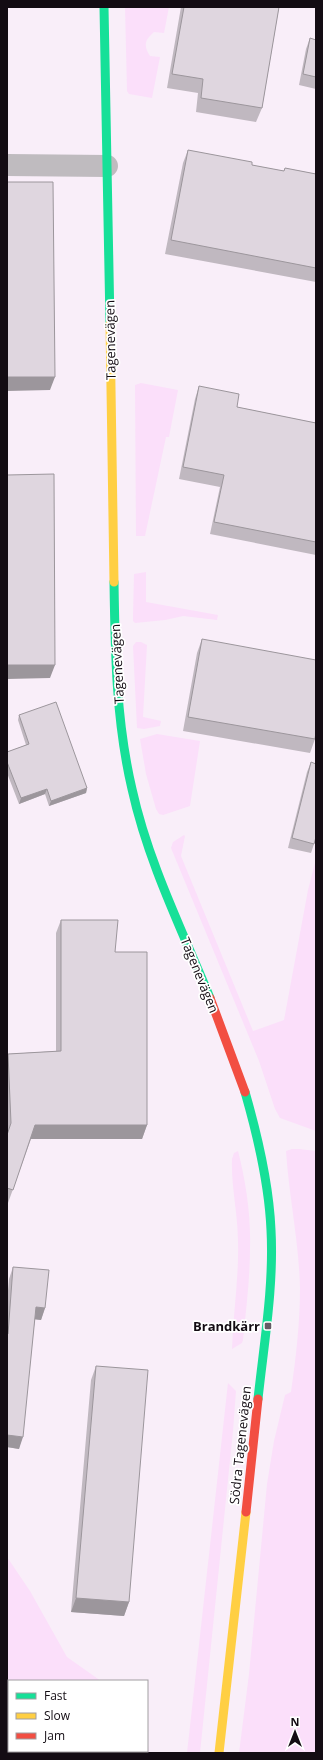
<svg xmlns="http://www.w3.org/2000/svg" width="323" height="1760" viewBox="0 0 323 1760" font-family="'Open Sans',sans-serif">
  <rect width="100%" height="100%" fill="#f9eef9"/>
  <!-- green -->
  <path fill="#fbdffa" d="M 125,7 L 169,7 L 164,33 L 154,32 C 145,40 143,45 150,56 L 160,57 L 152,98 L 129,94 L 127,91 Z
    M 141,383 L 178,390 L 169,437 L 166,437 L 145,536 L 136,536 L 135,385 Z
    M 146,572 L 146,602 L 218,615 L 217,620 L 183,616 L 165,620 L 135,623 L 133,621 L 133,616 L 134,574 Z
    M 136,642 L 141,642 L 147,645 L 143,717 L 161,721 L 160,726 L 144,729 L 137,728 L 133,646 Z
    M 157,734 L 200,741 L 190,806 L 163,815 L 159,814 L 156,809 L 146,774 L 140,739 Z
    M 184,835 L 185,836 L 181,856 L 253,1031 L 284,1020 L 308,890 L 316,859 L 316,1131 L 280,1118 L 275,1109 L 259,1061 L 171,848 L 173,842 Z
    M 292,1149 L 299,1149 L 316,1151 L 316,1753 L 239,1753 L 249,1674 L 267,1484 L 274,1441 L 285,1395 L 291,1392 C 296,1357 300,1323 300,1288 C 299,1242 289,1197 286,1151 Z
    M 238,1151 C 246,1182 251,1216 250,1248 C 250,1279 246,1310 243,1340 L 242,1343 L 232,1349 C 233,1314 239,1278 238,1242 C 238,1214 231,1187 232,1159 L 234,1153 Z
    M 228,1383 L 236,1391 L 233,1431 L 200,1753 L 187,1753 Z
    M 7,1557 L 30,1591 L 67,1657 L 101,1681 L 9,1681 L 9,1751 L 147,1751 L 147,1739 L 149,1753 L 7,1753 Z"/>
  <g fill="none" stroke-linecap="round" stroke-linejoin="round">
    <!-- street -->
    <path stroke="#bfbbbf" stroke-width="22" d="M 7,165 L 107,166"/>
    <!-- fast -->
    <path stroke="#16e098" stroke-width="9" d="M 104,7 L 110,324
      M 114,582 C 115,651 116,721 132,789 C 148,862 182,930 210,998
      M 245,1092 C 258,1137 269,1183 271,1230 C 274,1286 264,1343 258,1399"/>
    <!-- slow -->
    <path stroke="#ffcf43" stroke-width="9" d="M 110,324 L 114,582
      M 219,1753 L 246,1512"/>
    <!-- jam -->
    <path stroke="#f24e42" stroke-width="9" d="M 210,998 L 245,1092
      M 246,1512 L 258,1399"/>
  </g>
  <!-- wall -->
  <path fill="#c0b8c0" d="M 181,7 L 279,7 L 262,108 L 256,122 L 196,112 L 198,93 L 167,88 Z
    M 310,38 L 316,40 L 316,89 L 299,85 L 306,49 Z
    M 188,150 L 252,165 L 284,171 L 285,168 L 316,174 L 316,282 L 165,254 L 183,163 Z
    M 199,386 L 237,407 L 316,423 L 316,555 L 210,534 L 220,487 L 179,479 L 195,399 Z
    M 202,639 L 315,739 L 310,753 L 183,731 L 197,653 Z
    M 19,715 L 87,788 L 86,793 L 49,806 L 45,794 L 19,804 L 7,773 L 7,752 L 26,745 L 18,720 Z
    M 311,762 L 314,844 L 311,853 L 288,848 L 307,772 Z
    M 61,920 L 115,952 L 147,1125 L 142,1139 L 31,1139 L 8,1203 L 7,1203 L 7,1056 L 8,1054 L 56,1051 L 56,933 Z
    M 13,1267 L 45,1308 L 41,1320 L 35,1319 L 19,1449 L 7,1447 L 7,1302 L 9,1279 Z
    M 96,1366 L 129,1602 L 124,1616 L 71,1612 L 91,1380 Z"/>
  <!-- shaded-wall -->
  <path fill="#9c969c" d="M 7,377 L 55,377 L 50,390 L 7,391 Z
    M 7,665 L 55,665 L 50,678 L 7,679 Z
    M 87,788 L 86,793 L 49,806 L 51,801 Z
    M 47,789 L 45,794 L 19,804 L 21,798 Z
    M 35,1125 L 147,1125 L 142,1139 L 30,1139 Z
    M 36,1307 L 45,1308 L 41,1320 L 32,1319 Z
    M 7,1435 L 23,1437 L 19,1449 L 7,1447 Z
    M 76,1598 L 129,1602 L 124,1616 L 71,1612 Z"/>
  <!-- building -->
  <path fill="#dfd6df" stroke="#9c969c" d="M 184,7 L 279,7 L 262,108 L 201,98 L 203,79 L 172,74 Z
    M 310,38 L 316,40 L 316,77 L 303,74 Z
    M 188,150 L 252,162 L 252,165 L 284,171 L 285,168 L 316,174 L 316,268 L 171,240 Z
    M 7,182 L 53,182 L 55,377 L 7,377 Z
    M 199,386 L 239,394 L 237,407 L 316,423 L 316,542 L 214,522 L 224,475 L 183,467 Z
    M 54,474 L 55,665 L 7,665 L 7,475 Z
    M 202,639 L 316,660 L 316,732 L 315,739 L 188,717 Z
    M 56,702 L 87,788 L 51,801 L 47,789 L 21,798 L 7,762 L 7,752 L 29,744 L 19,715 Z
    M 311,762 L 316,764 L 316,837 L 314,844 L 292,838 Z
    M 61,920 L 118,920 L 115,952 L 147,952 L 147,1125 L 35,1125 L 13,1190 L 7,1188 L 7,1135 L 11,1123 L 8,1054 L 61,1051 Z
    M 13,1267 L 49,1270 L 45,1308 L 36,1307 L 23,1437 L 7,1435 L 7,1334 L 8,1334 Z
    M 96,1366 L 148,1370 L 129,1602 L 76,1598 Z"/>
  <!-- markers -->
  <rect fill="#645b64" stroke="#fff" stroke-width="1.5" x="264" y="1322" width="8" height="8" rx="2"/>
  <g text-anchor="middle" stroke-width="3.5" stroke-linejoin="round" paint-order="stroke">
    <!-- street labels -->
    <g font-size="13" fill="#130c13" stroke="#fff">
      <text transform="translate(110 340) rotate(-91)" y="5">Tagenevägen</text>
      <text transform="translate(117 664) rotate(-93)" y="5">Tagenevägen</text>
      <text transform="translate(200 975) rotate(68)" y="5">Tagenevägen</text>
      <text transform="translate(240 1445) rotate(-84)" y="5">Södra Tagenevägen</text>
    </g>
    <!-- poi labels -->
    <g font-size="13" font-weight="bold" fill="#130c13" stroke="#fff" text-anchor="end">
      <text x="260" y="1331">Brandkärr</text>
    </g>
  </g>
  <!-- border -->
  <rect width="323" height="1760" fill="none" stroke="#130c13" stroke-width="16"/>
  <!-- legend -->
  <rect x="8" y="1680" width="140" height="72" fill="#ffffff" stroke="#a19ea1"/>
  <rect x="16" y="1693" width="20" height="6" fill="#16e098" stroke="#a19ea1"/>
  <text x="44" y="1700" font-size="12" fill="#130c13">Fast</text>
  <rect x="16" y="1713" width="20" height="6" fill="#ffcf43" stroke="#a19ea1"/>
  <text x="44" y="1720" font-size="12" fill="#130c13">Slow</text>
  <rect x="16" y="1733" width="20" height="6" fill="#f24e42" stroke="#a19ea1"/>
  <text x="44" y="1740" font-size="12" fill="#130c13">Jam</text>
  <!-- north arrow -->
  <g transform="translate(295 1732)" stroke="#ffffff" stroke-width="3" paint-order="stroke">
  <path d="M0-3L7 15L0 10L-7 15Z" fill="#130c13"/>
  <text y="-6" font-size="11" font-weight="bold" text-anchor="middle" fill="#130c13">N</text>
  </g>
</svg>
